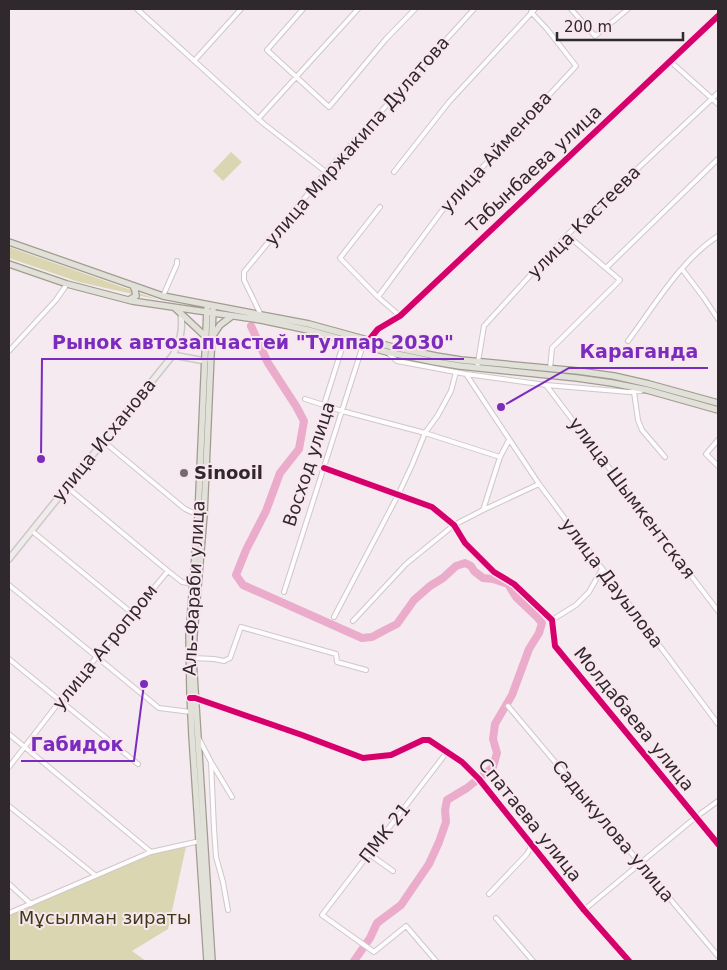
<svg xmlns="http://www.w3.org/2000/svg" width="727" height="970" viewBox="0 0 727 970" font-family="'DejaVu Sans',sans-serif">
  <rect width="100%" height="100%" fill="#f5eaef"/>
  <!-- green -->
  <path fill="#dad6b2" d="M 231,152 L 242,162 L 223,181 L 213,171 Z
    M 9,247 L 159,300 L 79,282 L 9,258 Z
    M 187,842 L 168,929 L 132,951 L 146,961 L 9,961 L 9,913 L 151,852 Z"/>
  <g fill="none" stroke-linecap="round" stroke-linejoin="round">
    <!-- river -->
    <path stroke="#ebaccb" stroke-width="8" d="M 251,326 L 268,363 L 296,406 L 304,421 L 299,449 L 280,473 L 266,511 L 246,550 L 236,575 L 243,585 L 362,638 L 372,637 L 387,629 L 397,624 L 414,600 L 430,586 L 443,578 L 456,566 L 465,563 L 471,566 L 474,571 L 483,578 L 493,579 L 508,584 L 516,597 L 536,616 L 542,623 L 539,633 L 529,649 L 512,695 L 495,724 L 493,739 L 497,753 L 493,767 L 467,788 L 447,800 L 445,810 L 446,822 L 439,842 L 429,864 L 401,905 L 377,923 L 370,938 L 354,961"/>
    <!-- minor casing -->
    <g stroke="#cfc7ca" stroke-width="6">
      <path id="minor" d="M 137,9 L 264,124 L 326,172
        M 303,9 L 267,50 L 329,107 L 386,39 L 415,9
        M 571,9 L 595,36 L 628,9
        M 194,61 L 241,9
        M 670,61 L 718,104
        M 258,119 L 358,9
        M 394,172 L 449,102 L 535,9
        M 380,207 L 340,258 L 378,297 L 400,316
        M 606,268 L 718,159
        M 682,269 L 704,298 L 718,319
        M 163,296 L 177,264 L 177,261
        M 378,297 L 441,212 L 576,66 L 547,29 L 531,12
        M 260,313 L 244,280 L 244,272 L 326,172 L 474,9
        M 369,340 L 378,329 L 400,316 L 718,16
        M 628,341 C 655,305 681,260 718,236
        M 9,351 L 56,300 L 67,284
        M 388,353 L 397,361 L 466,374 L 546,385 L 629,392 L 641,391
        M 477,368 L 484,326 L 567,235 L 718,93
        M 550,369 L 552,348 L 620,280 L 567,235
        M 466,374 L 539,484 L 718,724
        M 546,385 L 718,611
        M 634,392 L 638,420 L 642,430 L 665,457
        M 305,399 L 342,411 L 425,433 L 500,457 L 509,440
        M 324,405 L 342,348
        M 718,440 L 706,454 L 718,466
        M 103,441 L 185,509 L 198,515
        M 324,468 L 432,507 L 454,525 L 465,543 L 494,572 L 514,584 L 552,620 L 555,646 L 718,844
        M 67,487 L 168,571 L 182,582 L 193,584
        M 483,510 L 500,457
        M 32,531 L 133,614
        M 9,585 L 159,708 L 191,712
        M 284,592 L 363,345
        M 334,617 L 398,495 L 412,465 L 425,433 L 438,415 L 451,391 L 456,372
        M 552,620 L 576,605 L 589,592 L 602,569
        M 353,621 L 406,564 L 454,525 L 483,510 L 539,484
        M 193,658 L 214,659 L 224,661 L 230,658 L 241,627 L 336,654 L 337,662 L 366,670
        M 9,659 L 138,764
        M 195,698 L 302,735 L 363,758 L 391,755 L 423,740 L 429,740 L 462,762 L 479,779 L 584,910 L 629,961
        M 508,706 L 718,956
        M 9,734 L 151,852
        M 199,739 L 211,762 L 232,797
        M 211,762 L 214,828 L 216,857 L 223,882 L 228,910
        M 9,767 L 60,701 L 168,571
        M 9,806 L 95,875
        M 369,854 L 393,871
        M 9,884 L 31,904
        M 489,894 L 527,854 L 532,845
        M 584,910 L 696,817 L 718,801
        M 9,913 L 151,852 L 200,841
        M 496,918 L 533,961
        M 436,961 L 406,926 L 374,952 L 322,915 L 447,752"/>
    </g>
    <!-- secondary casing -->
    <g stroke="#cfc7ca" stroke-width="8">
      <path id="secondary" d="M 173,355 L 205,361
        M 9,559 L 173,355 C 180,341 183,330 181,314"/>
    </g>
    <!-- primary casing -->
    <g stroke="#a19c90" stroke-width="8">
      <path id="primary" d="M 9,242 L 163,296 L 309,324 L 393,347 L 436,356 L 461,360 L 578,371 L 614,376 L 649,384 L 718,403
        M 9,264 L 67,284 L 132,301 L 261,320 L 308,330 L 387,352 L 435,362 L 460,366 L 577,378 L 612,383 L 647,390 L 718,410
        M 129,300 L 136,296 L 135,290 L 133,286
        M 175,308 L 206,337
        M 212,337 L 220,325 L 232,316
        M 207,961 L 192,736 L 190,694 L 189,635 L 198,515 L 207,309
        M 212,961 L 193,658 L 194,635 L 204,515 L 213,310"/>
    </g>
    <!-- minor -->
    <use href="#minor" stroke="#fefcfd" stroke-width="4"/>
    <!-- secondary -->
    <use href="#secondary" stroke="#efedeb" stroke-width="5"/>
    <!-- primary -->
    <use href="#primary" stroke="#e1e0d9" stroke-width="5.5"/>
    <!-- cycleway casing -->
    <g stroke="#f9e6ee" stroke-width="9">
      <path id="cycleway" d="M 369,340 L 378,329 L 400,316 L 718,16
        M 324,468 L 432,507 L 454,525 L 465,543 L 494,572 L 514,584 L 552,620 L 555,646 L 718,844
        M 190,698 L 195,698 L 302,735 L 363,758 L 391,755 L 423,740 L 429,740 L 462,762 L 479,779 L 584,910 L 629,961"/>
    </g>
    <!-- cycleway -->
    <use href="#cycleway" stroke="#d6006c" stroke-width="6"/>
  </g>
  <!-- markers -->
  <circle fill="#746c70" stroke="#f9e6ee" stroke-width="2" cx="184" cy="473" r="5"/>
  <g text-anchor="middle" stroke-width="4" stroke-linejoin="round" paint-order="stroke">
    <!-- street labels -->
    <g font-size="18" fill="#2f282c" stroke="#f9e6ee">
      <text transform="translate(357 141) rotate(-49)" y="6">улица Миржакипа Дулатова</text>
      <text transform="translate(496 152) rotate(-48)" y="6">улица Айменова</text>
      <text transform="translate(534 169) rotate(-43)" y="6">Табынбаева улица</text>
      <text transform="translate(584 222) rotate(-45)" y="6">улица Кастеева</text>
      <text transform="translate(104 440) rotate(-51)" y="6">улица Исханова</text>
      <text transform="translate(309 464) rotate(-72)" y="6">Восход улица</text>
      <text transform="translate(632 498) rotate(53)" y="6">улица Шымкентская</text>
      <text transform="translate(612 583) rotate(53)" y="6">улица Дауылова</text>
      <text transform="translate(194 588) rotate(-87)" y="6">Аль-Фараби улица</text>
      <text transform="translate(105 647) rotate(-51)" y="6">улица Агропром</text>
      <text transform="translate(634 719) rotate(51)" y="6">Молдабаева улица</text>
      <text transform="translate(530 820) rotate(51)" y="6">Спатаева улица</text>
      <text transform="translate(613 831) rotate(50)" y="6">Садыкулова улица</text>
      <text transform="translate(385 833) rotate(-52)" y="6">ПМК 21</text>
    </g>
    <!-- poi labels -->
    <g font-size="18" font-weight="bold" fill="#2f282c" stroke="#f9e6ee" text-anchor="start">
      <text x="194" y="479">Sinooil</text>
    </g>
    <!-- park labels -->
    <g font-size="18" fill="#3b3c15" stroke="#f9e6ee">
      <text x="105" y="924">Мұсылман зираты</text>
    </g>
  </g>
  <!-- callouts -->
  <path fill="none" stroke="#7b2cbf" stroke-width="2" d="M41 459L42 359H464M501 407L569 368H708M144 684L134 761H21"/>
  <g fill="#7b2cbf" stroke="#f9e6ee" stroke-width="2">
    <circle cx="41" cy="459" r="5"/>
    <circle cx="501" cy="407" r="5"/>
    <circle cx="144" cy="684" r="5"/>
  </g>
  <g font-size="19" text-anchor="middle" font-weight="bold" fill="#7b2cbf" stroke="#f9e6ee" stroke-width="4" stroke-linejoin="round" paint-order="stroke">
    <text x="253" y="349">Рынок автозапчастей "Тулпар 2030"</text>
    <text x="639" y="358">Караганда</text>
    <text x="77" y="751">Габидок</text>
  </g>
  <!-- border -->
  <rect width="727" height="970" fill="none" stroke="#2f282c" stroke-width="20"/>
  <!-- scale -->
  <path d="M557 32v8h126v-8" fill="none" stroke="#2f282c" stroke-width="2.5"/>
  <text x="564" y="32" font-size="15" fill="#2f282c" stroke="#f9e6ee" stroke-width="4" paint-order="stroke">200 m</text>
</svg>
